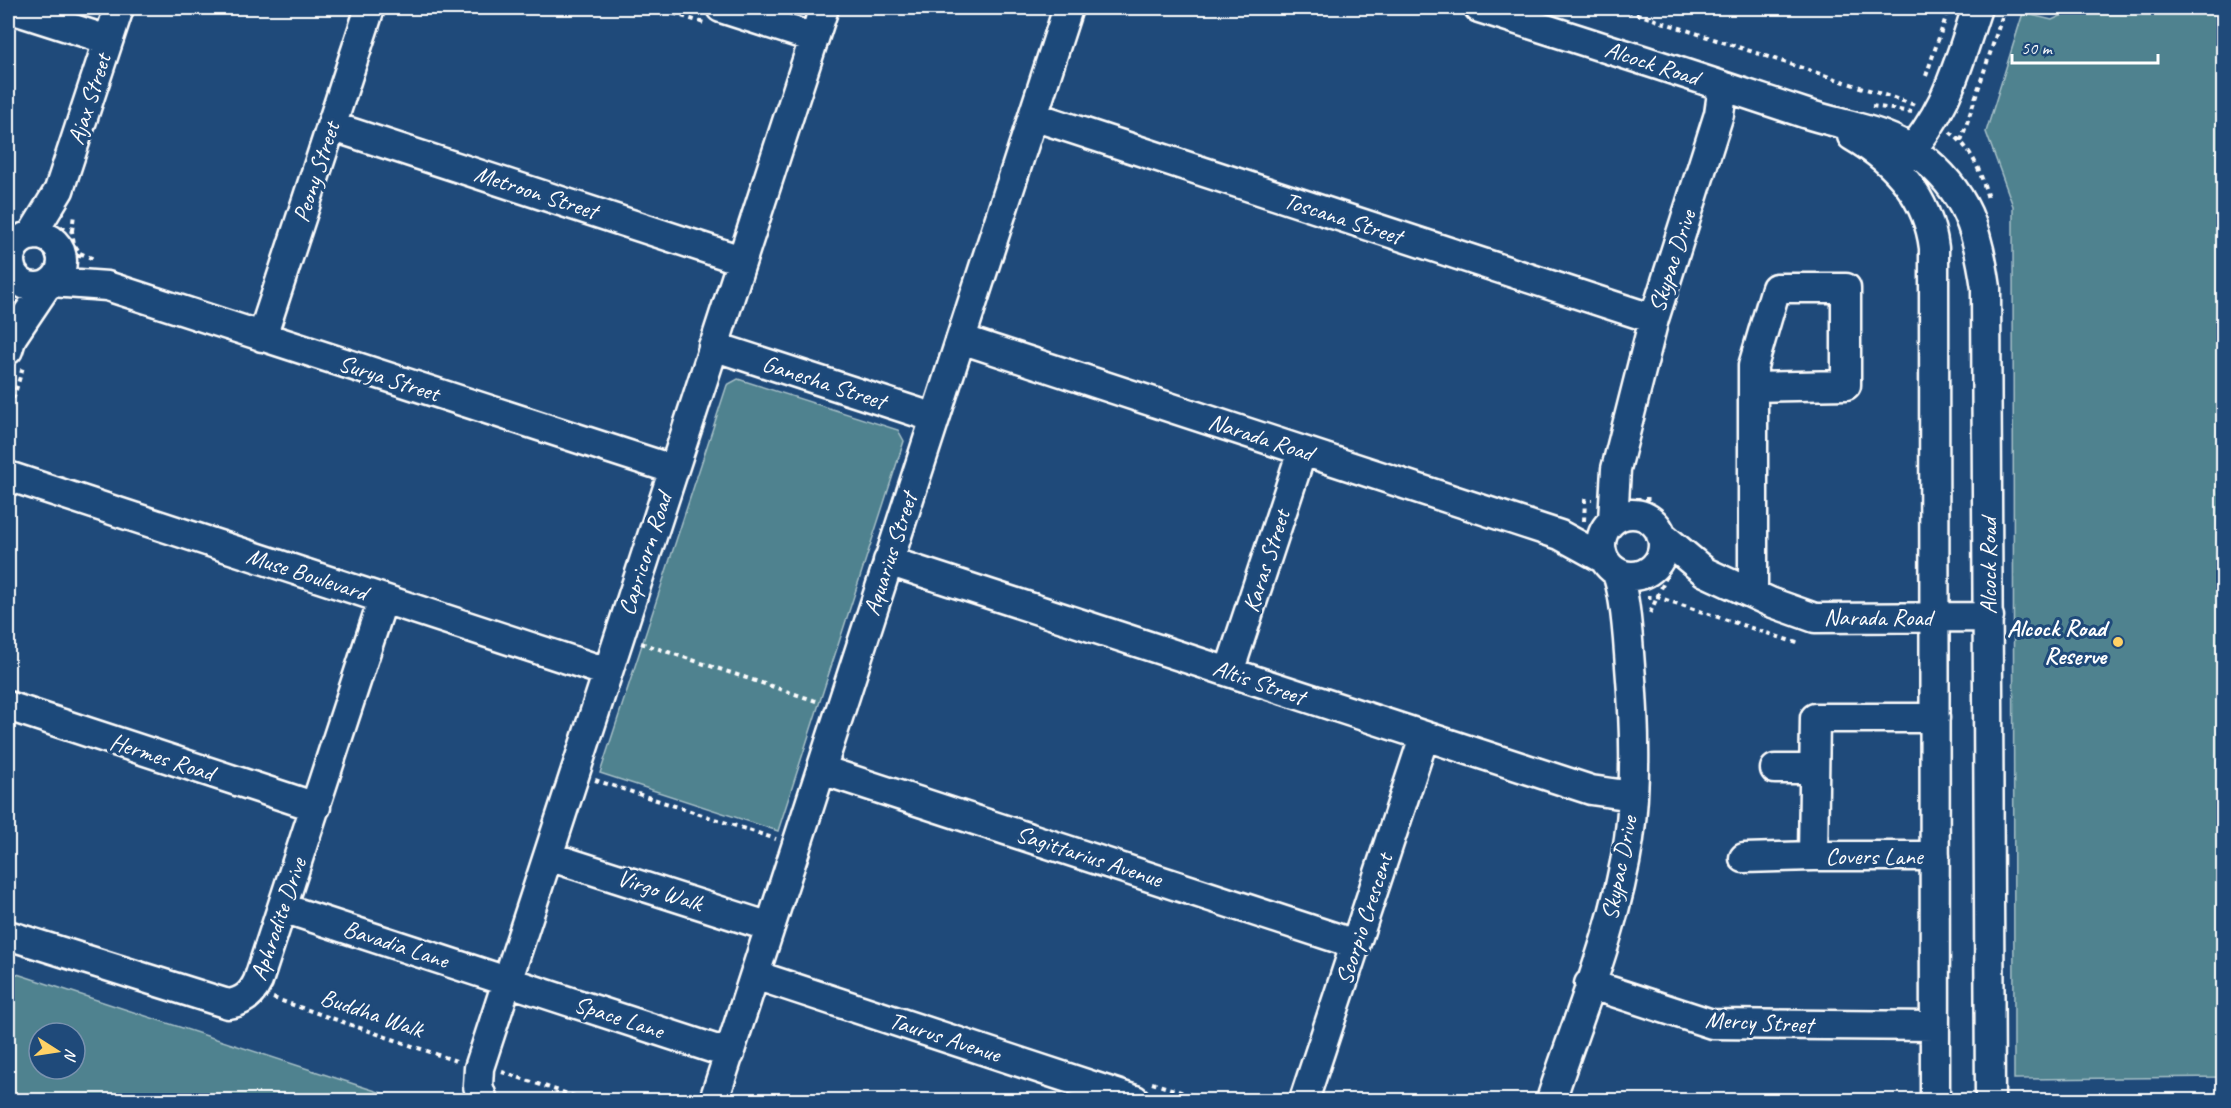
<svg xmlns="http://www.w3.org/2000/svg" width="2231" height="1108" viewBox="0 0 2231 1108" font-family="Caveat,sans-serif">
  <rect width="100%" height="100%" fill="#1f4a7a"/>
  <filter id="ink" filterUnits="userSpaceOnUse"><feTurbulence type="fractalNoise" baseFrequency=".0167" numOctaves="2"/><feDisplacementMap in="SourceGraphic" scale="12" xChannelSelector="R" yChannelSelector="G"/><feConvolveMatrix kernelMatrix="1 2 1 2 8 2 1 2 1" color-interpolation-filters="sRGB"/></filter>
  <g filter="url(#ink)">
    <!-- green -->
    <path fill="#4f828f" stroke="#a7c0c7" stroke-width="1.5" fill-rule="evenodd" d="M 2078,8 L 2223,8 L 2223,1077 L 2014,1079 L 2013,206 L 1986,132 L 2023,13 L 2052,20 Z
      M 738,379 L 898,430 L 904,441 L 778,831 L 600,773 L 727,385 Z
      M 8,971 L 357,1085 L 404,1100 L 8,1100 ZM 39,1033 L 75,1033 L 75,1069 L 39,1069 Z"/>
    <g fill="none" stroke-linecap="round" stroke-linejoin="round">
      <!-- minor casing -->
      <g stroke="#fff" stroke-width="33">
        <path id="minor" d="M 8,8 L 108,40
          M 721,8 L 814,38
          M 1479,8 C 1588,42 1696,77 1804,113 C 1843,126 1885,129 1919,155 C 1967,191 1978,232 1986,288 L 1990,1100
          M 1033,116 L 1654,319
          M 331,126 L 741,260
          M 1852,136 C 1895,161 1928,198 1934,248 L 1935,1100
          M 1901,163 C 1948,109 1955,73 1977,8
          M10 261a26 26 0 1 1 52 0a26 26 0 1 1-52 0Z
          M 31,236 L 59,190 L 119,8
          M 52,282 L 107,286 L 672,469
          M 262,337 L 370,8
          M 961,339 L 1560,535 L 1604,559
          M 713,346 L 935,418
          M 8,350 L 12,337 L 47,285
          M 8,476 L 607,672
          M1601 545a31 31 0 1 1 62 0a31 31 0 1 1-62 0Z
          M 1613,520 L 1616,469 L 1654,319 L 1719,114 L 1723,86
          M 1661,535 L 1705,572 L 1770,602 L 1815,618 L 1989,617
          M 888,561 L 1591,790 L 1633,796
          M 1753,594 L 1753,366 L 1776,288 L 1846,288 L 1846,385 L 1753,387
          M 1229,672 L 1302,451
          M 8,706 L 316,807
          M 1775,769 L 1814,769
          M 822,770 L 1355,944
          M 548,856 L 770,927
          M 1935,856 L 1813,856 L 1815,718 L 1935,718
          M 1744,858 L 1813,856
          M 283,908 L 730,1054
          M 8,935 L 228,1004 C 244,1002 252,994 258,981 L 383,599
          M 755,975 L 1135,1100
          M 1589,984 L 1712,1024 L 1935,1026
          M 483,1100 L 478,1086 L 479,1068 L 824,8
          M 714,1100 L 1068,8
          M 1304,1100 L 1424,737
          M 1551,1100 C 1579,1015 1616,928 1629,839 C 1637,781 1635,724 1630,666 C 1628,642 1626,592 1616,572"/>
      </g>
      <!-- path -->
      <path stroke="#fff" stroke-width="4" stroke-dasharray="4.5 4.5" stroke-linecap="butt" d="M 656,8 L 704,23
        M 1619,8 L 1915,105
        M 1926,76 L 1949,8
        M 1872,106 L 1912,112
        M 1950,132 C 1973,150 1981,172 1988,199
        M 1961,141 L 2005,8
        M 61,228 L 72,231 L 74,244 L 80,253 L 78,261
        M 72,231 L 74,214
        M 80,253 L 96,260
        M 8,416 L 23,367
        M 1636,499 L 1650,499
        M 1584,521 L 1585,500 L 1592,500
        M 1647,597 L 1657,597 L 1800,644
        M 1650,613 L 1669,571
        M 641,643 L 819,702
        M 595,780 L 776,839
        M 273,998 L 459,1062
        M 502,1072 L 586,1100
        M 1152,1083 L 1207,1100"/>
      <!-- minor -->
      <use href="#minor" stroke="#1f4a7a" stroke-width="28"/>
    </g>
  </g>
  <!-- markers -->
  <circle fill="#ffd166" stroke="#1f4a7a" stroke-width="2" cx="2118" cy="642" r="6"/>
  <g text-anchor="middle" stroke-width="6" stroke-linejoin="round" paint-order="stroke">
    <!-- street labels -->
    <g font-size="24" fill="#fff" stroke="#1f4a7a">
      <text transform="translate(1652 63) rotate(18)" y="8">Alcock Road</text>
      <text transform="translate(89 99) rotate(-72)" y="8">Ajax Street</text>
      <text transform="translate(316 172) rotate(-72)" y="8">Peony Street</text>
      <text transform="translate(536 192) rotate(18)" y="8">Metroon Street</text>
      <text transform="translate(1343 218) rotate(18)" y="8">Toscana Street</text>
      <text transform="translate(1672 261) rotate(-72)" y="8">Skypac Drive</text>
      <text transform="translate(389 378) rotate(18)" y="8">Surya Street</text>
      <text transform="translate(824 382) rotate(18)" y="8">Ganesha Street</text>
      <text transform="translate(1261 437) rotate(18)" y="8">Narada Road</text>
      <text transform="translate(645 554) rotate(-72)" y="8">Capricorn Road</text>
      <text transform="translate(890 554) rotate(-72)" y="8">Aquarius Street</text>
      <text transform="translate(1266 561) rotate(-72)" y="8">Karas Street</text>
      <text transform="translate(1988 566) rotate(-90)" y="8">Alcock Road</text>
      <text transform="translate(307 574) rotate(18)" y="8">Muse Boulevard</text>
      <text x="1878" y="625">Narada Road</text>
      <text transform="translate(1259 682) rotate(19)" y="8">Altis Street</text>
      <text transform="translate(162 757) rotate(18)" y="8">Hermes Road</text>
      <text transform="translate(1089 856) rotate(18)" y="8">Sagittarius Avenue</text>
      <text x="1874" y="864">Covers Lane</text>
      <text transform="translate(1619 868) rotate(-79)" y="8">Skypac Drive</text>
      <text transform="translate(660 890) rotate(18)" y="8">Virgo Walk</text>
      <text transform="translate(278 919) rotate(-71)" y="8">Aphrodite Drive</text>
      <text transform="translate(1364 919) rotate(-72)" y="8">Scorpio Crescent</text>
      <text transform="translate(396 944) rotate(18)" y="8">Bavadia Lane</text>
      <text transform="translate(372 1013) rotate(19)" y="8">Buddha Walk</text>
      <text transform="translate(619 1017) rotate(18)" y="8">Space Lane</text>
      <text transform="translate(1759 1022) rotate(3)" y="8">Mercy Street</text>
      <text transform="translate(945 1037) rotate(18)" y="8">Taurus Avenue</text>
    </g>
    <!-- poi labels -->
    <g font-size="24" font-weight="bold" fill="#fff" stroke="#1f4a7a" text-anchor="end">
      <text x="2106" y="636">Alcock Road<tspan x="2106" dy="28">Reserve</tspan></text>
    </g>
  </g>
  <!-- margin -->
  <rect width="2231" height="1108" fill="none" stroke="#1f4a7a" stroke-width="30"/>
  <rect x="15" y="15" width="2201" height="1078" fill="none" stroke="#fff" stroke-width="2" filter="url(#ink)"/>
  <!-- north arrow -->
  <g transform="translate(57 1051) rotate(102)"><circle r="28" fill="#1f4a7a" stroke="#7992af" stroke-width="1.5"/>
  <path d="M0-4.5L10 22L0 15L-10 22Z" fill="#ffd166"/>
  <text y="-9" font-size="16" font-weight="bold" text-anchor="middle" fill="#ffffff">N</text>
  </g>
  <!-- scale -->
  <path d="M2012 54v9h146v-9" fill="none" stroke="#ffffff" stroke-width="3"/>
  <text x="2021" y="54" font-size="18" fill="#ffffff" stroke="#1f4a7a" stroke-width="4.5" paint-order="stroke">50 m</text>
</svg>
